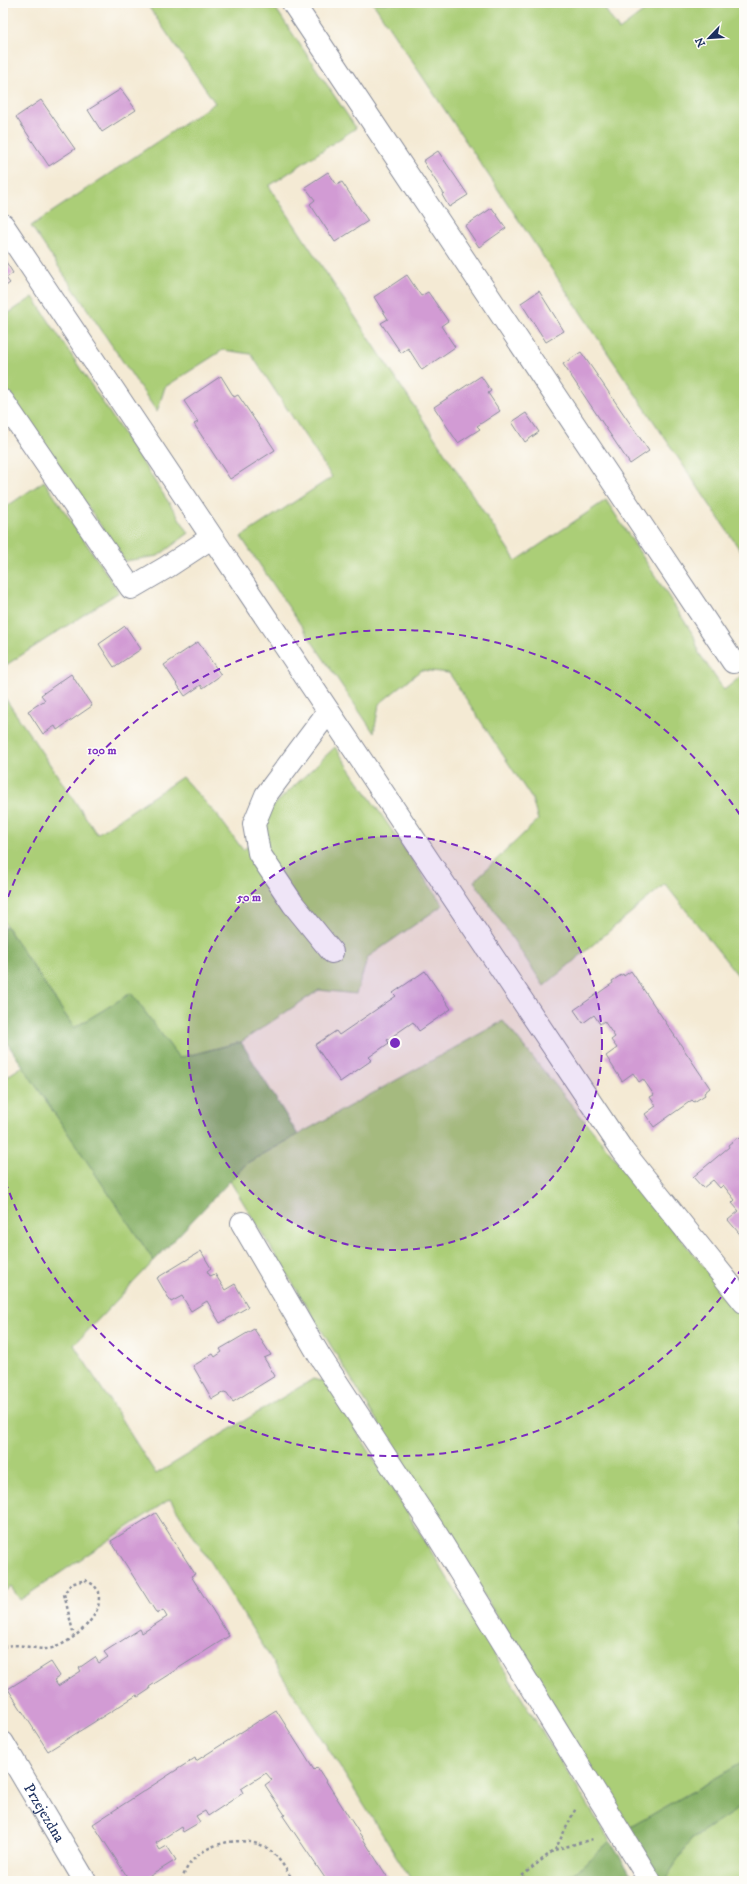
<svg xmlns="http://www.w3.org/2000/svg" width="747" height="1884" viewBox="0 0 747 1884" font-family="'IM FELL DW Pica',serif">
  <rect width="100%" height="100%" fill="#fdfcf7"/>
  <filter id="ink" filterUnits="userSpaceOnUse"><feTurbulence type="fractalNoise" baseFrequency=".025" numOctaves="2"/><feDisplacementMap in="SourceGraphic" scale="8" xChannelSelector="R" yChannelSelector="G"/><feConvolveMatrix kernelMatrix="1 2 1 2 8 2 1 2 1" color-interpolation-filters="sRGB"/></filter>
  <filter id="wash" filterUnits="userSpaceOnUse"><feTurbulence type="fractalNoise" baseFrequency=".012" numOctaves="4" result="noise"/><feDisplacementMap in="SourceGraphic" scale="16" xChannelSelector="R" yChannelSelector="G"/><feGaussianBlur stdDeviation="0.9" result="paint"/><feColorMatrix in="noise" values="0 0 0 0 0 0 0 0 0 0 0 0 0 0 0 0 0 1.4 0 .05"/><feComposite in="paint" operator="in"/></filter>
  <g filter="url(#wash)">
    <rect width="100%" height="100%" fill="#f4ead4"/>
    <!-- green -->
    <path fill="#abce77" stroke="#637e6a" d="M 146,3 L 272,3 L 356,128 L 269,186 L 516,561 L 606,500 L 694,636 L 699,653 L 724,690 L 744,674 L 744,983 L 665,884 L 544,986 L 474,881 L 538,820 L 532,799 L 449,673 L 421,670 L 379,704 L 374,733 L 241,537 L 332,477 L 251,354 L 223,350 L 165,387 L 157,412 L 31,226 L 215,103 Z
      M 373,3 L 601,3 L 619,30 L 655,3 L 744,3 L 744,556 Z
      M 33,297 L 189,533 L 158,556 L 125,561 L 3,383 L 3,317 Z
      M 44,481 L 119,592 L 3,667 L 3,509 Z
      M 3,695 L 97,834 L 182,777 L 218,816 L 243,850 L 264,834 L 266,813 L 335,747 L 443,905 L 368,957 L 356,994 L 319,990 L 241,1042 L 179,1058 L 131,993 L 74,1028 L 3,921 Z
      M 503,1021 L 744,1316 L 744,1759 L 740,1764 L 627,1829 L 230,1181 L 247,1163 Z
      M 23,1066 L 154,1261 L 74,1345 L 156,1474 L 313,1379 L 327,1383 L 610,1841 L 583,1866 L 562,1881 L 412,1881 L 170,1499 L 20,1600 L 11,1587 L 3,1592 L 3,1079 Z
      M 744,1805 L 744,1881 L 664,1881 L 691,1840 Z"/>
    <!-- forest -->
    <path fill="#88b168" stroke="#527063" d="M 6,926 L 74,1028 L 131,993 L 179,1058 L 241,1042 L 298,1135 L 247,1163 L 154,1261 L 3,1037 L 3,928 Z
      M 744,1759 L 744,1805 L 691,1840 L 664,1881 L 659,1881 L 627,1829 L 740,1764 Z
      M 610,1841 L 635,1881 L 562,1881 L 583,1866 Z"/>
    <g id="blocks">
      <!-- building -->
      <path fill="#d29bd4" d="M 121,89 L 136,110 L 102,132 L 88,110 Z
        M 41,100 L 75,149 L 49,166 L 16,117 Z
        M 438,151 L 468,195 L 449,207 L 442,195 L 444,194 L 423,161 Z
        M 328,172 L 337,185 L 342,182 L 368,221 L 335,242 L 310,204 L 315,200 L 305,187 Z
        M 492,208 L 506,228 L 479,247 L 465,226 Z
        M 3,257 L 13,273 L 6,278 L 10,283 L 3,288 Z
        M 407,275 L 421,296 L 428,292 L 448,321 L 441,326 L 455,347 L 422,370 L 408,348 L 401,353 L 381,323 L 388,319 L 374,297 Z
        M 539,291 L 564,331 L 546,342 L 521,303 Z
        M 581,352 L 649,451 L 630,464 L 563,364 Z
        M 221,376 L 234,397 L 238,395 L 275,450 L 230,479 L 194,424 L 198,422 L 184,401 Z
        M 481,376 L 491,391 L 488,393 L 500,411 L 477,426 L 480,429 L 458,443 L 434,407 Z
        M 526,413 L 539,432 L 525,442 L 512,422 Z
        M 125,626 L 141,649 L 114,667 L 99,644 Z
        M 198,642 L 221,675 L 203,688 L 201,685 L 185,696 L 164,665 Z
        M 71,674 L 92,706 L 57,730 L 55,726 L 43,734 L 28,711 L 45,700 L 41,695 Z
        M 425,971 L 451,1009 L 419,1031 L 413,1022 L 387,1040 L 389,1043 L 369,1057 L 372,1060 L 340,1082 L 315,1045 L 336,1031 L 339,1035 L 396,996 L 393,993 Z
        M 631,971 L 710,1088 L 704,1093 L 705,1095 L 694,1102 L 692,1100 L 654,1127 L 645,1114 L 656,1106 L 650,1097 L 654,1095 L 643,1079 L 639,1082 L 633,1073 L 622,1081 L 606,1056 L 617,1048 L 611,1040 L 615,1037 L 604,1021 L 600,1024 L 594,1015 L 583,1023 L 574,1010 L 613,983 L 612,981 L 623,974 L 624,976 Z
        M 744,1135 L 744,1239 L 728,1220 L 739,1211 L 732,1203 L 735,1200 L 723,1185 L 720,1188 L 713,1180 L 703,1188 L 693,1177 L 729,1147 L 728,1145 L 738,1137 L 740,1139 Z
        M 201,1251 L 211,1268 L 207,1271 L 210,1276 L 215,1274 L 225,1290 L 235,1284 L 248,1307 L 220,1323 L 207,1301 L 191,1311 L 182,1296 L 171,1302 L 157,1278 Z
        M 254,1329 L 271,1355 L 264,1358 L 275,1376 L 233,1402 L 227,1393 L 224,1392 L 212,1399 L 193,1366 L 213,1354 L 215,1357 L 222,1352 L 220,1349 Z
        M 156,1513 L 195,1574 L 191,1576 L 229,1636 L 149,1687 L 150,1689 L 138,1697 L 137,1695 L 48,1751 L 8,1689 L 51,1662 L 60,1676 L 54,1680 L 58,1686 L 81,1671 L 79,1668 L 95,1657 L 99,1663 L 108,1657 L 104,1652 L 140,1629 L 142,1633 L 167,1617 L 163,1610 L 157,1614 L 111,1541 Z
        M 276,1710 L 314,1770 L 317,1767 L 390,1881 L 327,1881 L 283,1816 L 285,1815 L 265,1785 L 272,1780 L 266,1773 L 241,1789 L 243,1793 L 208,1816 L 205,1811 L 196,1816 L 200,1822 L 183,1832 L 181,1827 L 156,1843 L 160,1850 L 167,1846 L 176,1860 L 142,1881 L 130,1881 L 93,1824 L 195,1758 L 196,1761 Z"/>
    </g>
  </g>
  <g filter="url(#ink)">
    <use href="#blocks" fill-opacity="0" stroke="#888c99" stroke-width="1"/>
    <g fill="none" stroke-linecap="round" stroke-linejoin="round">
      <!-- minor casing -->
      <g stroke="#888c99" stroke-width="24">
        <g id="minor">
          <path d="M 293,3 L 733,662"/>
          <path d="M 3,225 L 623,1151 L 744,1302"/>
          <path d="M 3,401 L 131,588 L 167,567 L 211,538"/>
          <path d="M 328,712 L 266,795 L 254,824 L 259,853 L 293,904 L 332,952"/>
          <path d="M 242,1223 L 319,1355 L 437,1535 L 650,1881"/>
          <path id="s1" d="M 3,1743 L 85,1881"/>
        </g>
      </g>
      <!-- path -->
      <path stroke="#888c99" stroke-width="2.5" stroke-dasharray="3 3" stroke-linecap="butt" d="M 3,1647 C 18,1642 31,1649 46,1649 C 65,1648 92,1625 98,1607 C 99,1603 99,1597 99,1592 L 94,1585 L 85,1580 L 71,1584 L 64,1594 L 74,1636
        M 555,1850 L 576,1808
        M 182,1881 C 189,1847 234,1833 263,1846 C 275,1851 287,1870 293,1881
        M 519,1881 L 523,1875 L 554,1850 L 593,1839"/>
      <!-- minor -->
      <use href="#minor" stroke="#fff" stroke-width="22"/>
    </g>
  </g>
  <!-- distance rings -->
  <circle cx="395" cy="1043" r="207" fill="#7b2cbf" fill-opacity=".12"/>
  <g fill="none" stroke="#7b2cbf" stroke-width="2" stroke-dasharray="7 5">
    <circle cx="395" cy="1043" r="207"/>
    <path d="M742 1268A414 414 0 0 1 4 1178M4 908A414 414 0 0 1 742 818"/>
  </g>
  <g text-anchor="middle" stroke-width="3" stroke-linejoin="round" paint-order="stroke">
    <!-- street labels -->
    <g font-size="15" fill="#1b2f5e" stroke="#fdfcf7">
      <text dy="5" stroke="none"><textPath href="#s1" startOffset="81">Przejezdna</textPath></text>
    </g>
  </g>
  <circle cx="395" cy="1043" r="6" fill="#7b2cbf" stroke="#fdfcf7" stroke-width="2"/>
  <g font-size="12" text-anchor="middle" font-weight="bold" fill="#7b2cbf" stroke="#fdfcf7" stroke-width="3" stroke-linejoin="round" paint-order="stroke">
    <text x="102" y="754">100 m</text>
    <text x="249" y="901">50 m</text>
  </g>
  <!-- margin -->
  <rect width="747" height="1884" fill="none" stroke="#fdfcf7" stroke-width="16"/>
  <!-- north arrow -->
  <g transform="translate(709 38) rotate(245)" stroke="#fdfcf7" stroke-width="3" paint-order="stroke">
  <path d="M0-3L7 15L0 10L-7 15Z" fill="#1b2f5e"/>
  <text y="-6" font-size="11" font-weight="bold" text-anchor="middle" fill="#1b2f5e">N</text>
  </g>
</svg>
